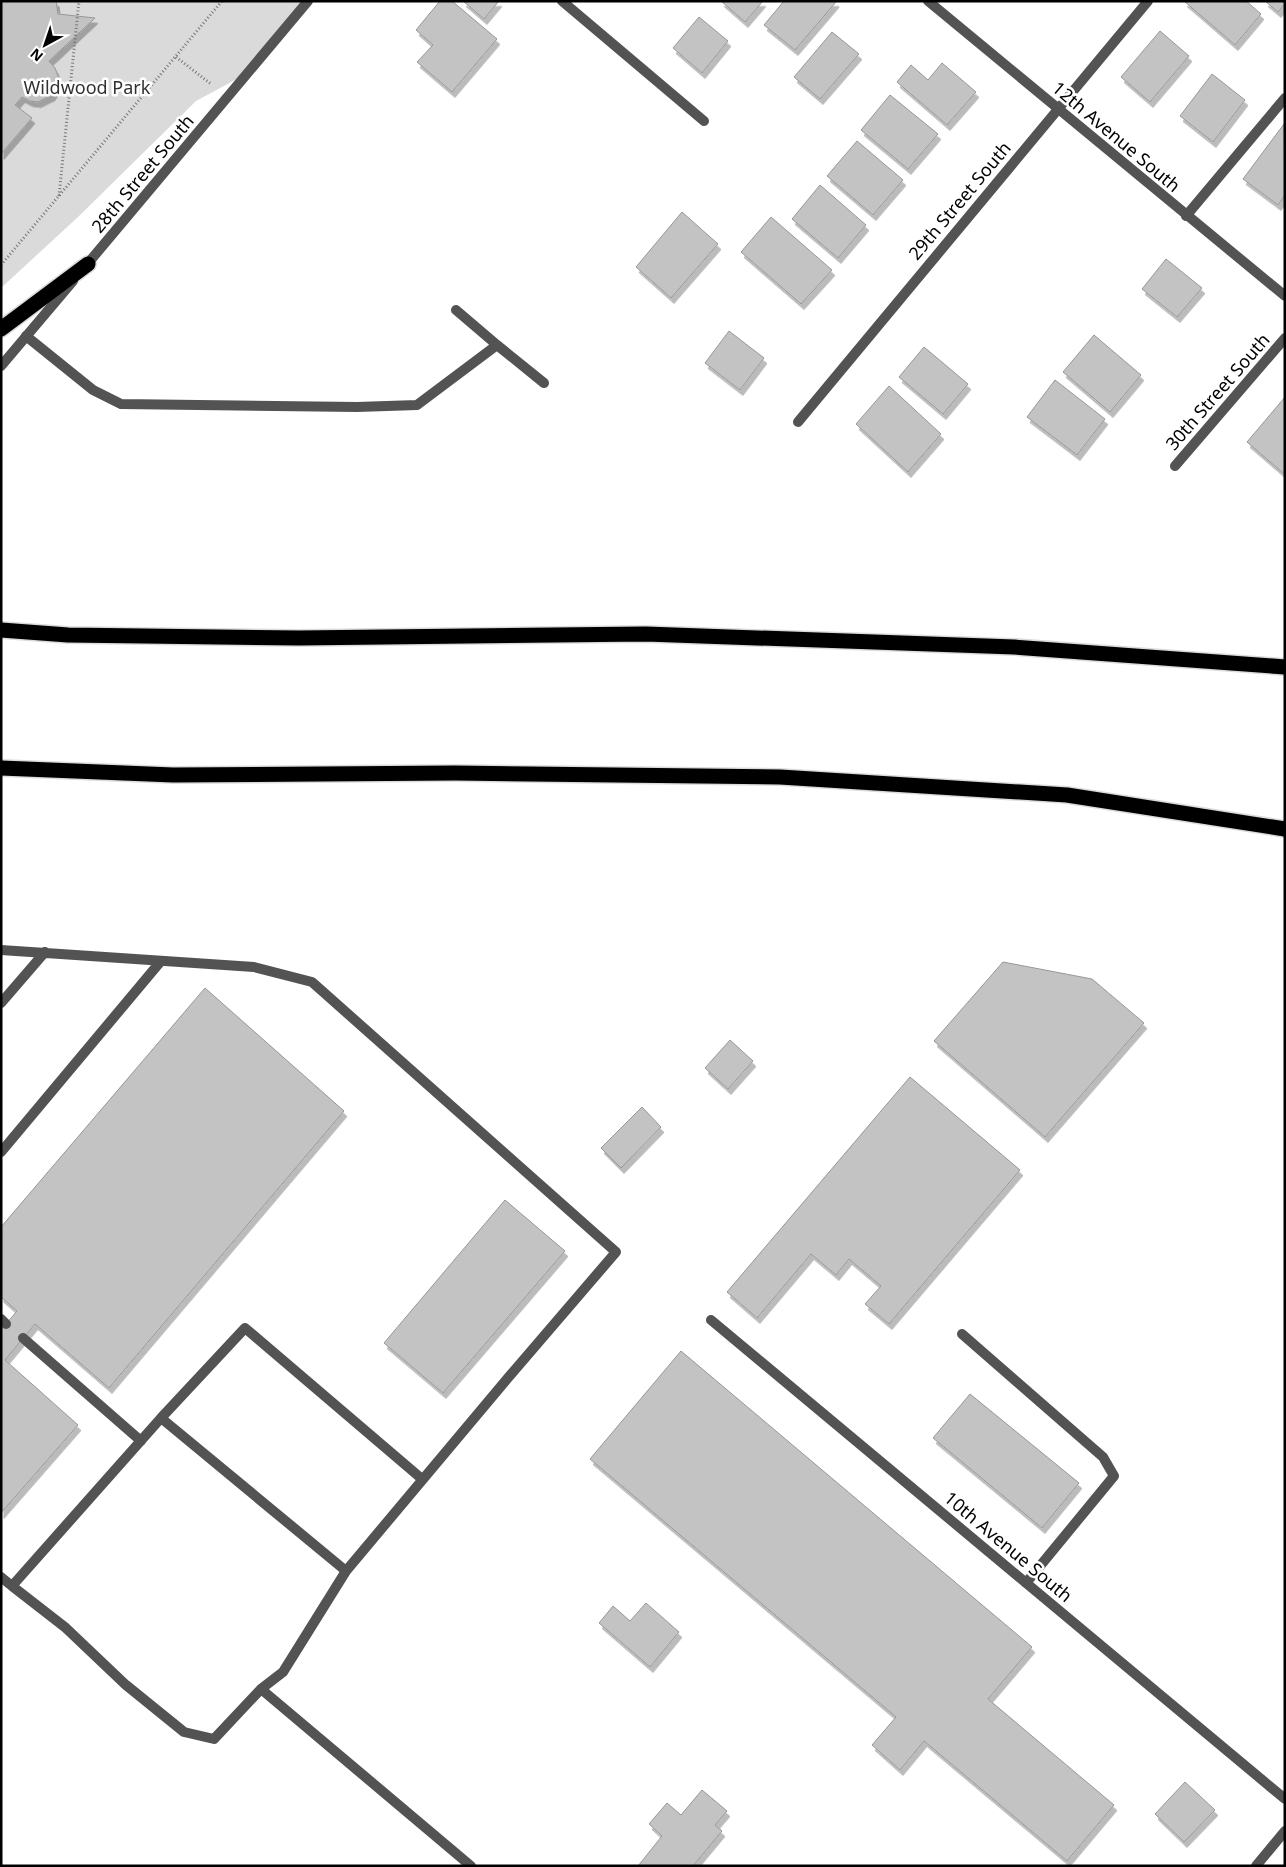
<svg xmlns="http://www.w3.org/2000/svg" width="1286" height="1867" viewBox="0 0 1286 1867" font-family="'Noto Sans',sans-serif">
  <defs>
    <filter id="shadow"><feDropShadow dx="3" dy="5.5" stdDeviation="0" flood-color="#0004"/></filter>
  </defs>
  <rect width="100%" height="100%" fill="#fff"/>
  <!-- green -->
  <path fill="#dadada" d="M 1,1 L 308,1 L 250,72 L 196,101 L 78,217 L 1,288 Z"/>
  <!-- building -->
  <path fill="#c3c3c3" stroke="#979797" filter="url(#shadow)" d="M 1,1 L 56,1 L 58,14 L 95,18 L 49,61 L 55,68 L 58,76 L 57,87 L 52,95 L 38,102 L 30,101 L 22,97 L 15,105 L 32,118 L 1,154 Z
    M 440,1 L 452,1 L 497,39 L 452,92 L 417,62 L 433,45 L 416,30 Z
    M 463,1 L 499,1 L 484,19 Z
    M 721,1 L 763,1 L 745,22 Z
    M 784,1 L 836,1 L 836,2 L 795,50 L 764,25 Z
    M 1184,1 L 1246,1 L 1261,14 L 1235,45 Z
    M 1265,1 L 1285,1 L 1285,4 L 1278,12 Z
    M 699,17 L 728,41 L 702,73 L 673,48 Z
    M 1160,31 L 1189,56 L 1150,102 L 1121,77 Z
    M 832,32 L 859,54 L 820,99 L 794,77 Z
    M 942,63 L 976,92 L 947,125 L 897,82 L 911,65 L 928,80 Z
    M 1212,74 L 1245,100 L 1213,142 L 1180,116 Z
    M 890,95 L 938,134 L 908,169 L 861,130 Z
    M 1284,124 L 1285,195 L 1278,205 L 1243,179 Z
    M 857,141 L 903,180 L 873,215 L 827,176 Z
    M 820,185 L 866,225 L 838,258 L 792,219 Z
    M 682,212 L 718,244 L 671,298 L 636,267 Z
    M 771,217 L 832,270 L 801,304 L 741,252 Z
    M 1166,259 L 1202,288 L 1177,317 L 1142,289 Z
    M 729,331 L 764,358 L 740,390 L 705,363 Z
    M 1094,335 L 1141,375 L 1110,412 L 1063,372 Z
    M 924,347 L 968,384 L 943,414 L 899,377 Z
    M 1055,380 L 1105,419 L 1077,455 L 1027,417 Z
    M 889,386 L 941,434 L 908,472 L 856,424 Z
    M 1285,397 L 1285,470 L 1283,473 L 1247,442 Z
    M 1003,962 L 1092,979 L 1144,1023 L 1045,1137 L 934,1041 Z
    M 205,988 L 344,1111 L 109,1388 L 35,1324 L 5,1360 L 78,1425 L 1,1513 L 1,1330 L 17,1311 L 1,1297 L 1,1227 Z
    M 730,1040 L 753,1061 L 728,1089 L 705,1068 Z
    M 910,1077 L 1020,1170 L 889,1324 L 865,1304 L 881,1286 L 849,1259 L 836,1275 L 811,1254 L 757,1318 L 727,1292 Z
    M 642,1107 L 661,1127 L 621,1168 L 601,1148 Z
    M 505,1200 L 565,1251 L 443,1393 L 384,1343 Z
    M 681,1351 L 1032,1647 L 988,1699 L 1114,1805 L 1067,1861 L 924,1741 L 900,1770 L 872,1745 L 896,1717 L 590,1459 Z
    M 970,1394 L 1079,1483 L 1042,1528 L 933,1438 Z
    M 646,1603 L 679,1632 L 650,1667 L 599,1623 L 613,1606 L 630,1621 Z
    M 1185,1782 L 1215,1810 L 1184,1842 L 1155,1814 Z
    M 702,1790 L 727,1811 L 715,1825 L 722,1831 L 693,1866 L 638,1866 L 662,1836 L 649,1824 L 667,1803 L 681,1815 Z"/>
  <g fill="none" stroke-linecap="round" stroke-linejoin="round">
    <!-- motorway casing -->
    <g stroke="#dbdbdb" stroke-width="18">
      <path id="motorway" d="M 1,329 L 88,264
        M 1,630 L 68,635 L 299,638 L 646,634 L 1014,647 L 1285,667
        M 1,768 L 173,775 L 455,773 L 780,777 L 1067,795 L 1285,829"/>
    </g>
    <!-- path -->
    <path stroke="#757575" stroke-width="3" stroke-dasharray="1 2.5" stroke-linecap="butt" d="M 176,57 L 211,84
      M 59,196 L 79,1
      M 1,265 L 222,1"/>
    <!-- service -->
    <path stroke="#535353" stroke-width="10" d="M 562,1 L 704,121
      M 456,310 L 497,345
      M 26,336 L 93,390 L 121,404 L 357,407 L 417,405 L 497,345 L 544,383
      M 1,950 L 254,967 L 312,982 L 616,1252 L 507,1379 L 346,1571 L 161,1418 L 12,1586 L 1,1577
      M 1,1003 L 45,952
      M 1,1152 L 161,961
      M 1,1319 L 6,1324
      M 962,1334 L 1103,1457 L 1114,1476 L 1026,1583
      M 23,1338 L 141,1441
      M 161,1418 L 245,1328 L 422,1479
      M 12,1586 L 66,1628 L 126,1685 L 184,1732 L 214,1739 L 261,1689 L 283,1672 L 346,1571
      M 261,1689 L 471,1866"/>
    <!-- minor -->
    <path stroke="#535353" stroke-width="10" d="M 928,1 L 1285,296
      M 1186,216 L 1285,98
      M 798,422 L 1148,1
      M 1175,466 L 1285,338
      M 711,1320 L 1285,1799"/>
    <!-- tertiary -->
    <path stroke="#535353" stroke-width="10" d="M 84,268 L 308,1
      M 1,366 L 73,281
      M 1256,1866 L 1285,1831"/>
    <!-- motorway -->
    <use href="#motorway" stroke="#000" stroke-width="15"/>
  </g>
  <g text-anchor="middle" stroke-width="5" stroke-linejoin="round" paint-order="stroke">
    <!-- park labels -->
    <g font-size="18" fill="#313131" stroke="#fff">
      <text x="87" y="94">Wildwood Park</text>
    </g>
    <!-- street labels -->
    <g font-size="18" fill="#000" stroke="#fff">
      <text transform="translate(1116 137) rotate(40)" y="6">12th Avenue South</text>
      <text transform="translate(143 174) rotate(-50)" y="6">28th Street South</text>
      <text transform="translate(960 201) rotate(-50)" y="6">29th Street South</text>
      <text transform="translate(1218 392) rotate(-49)" y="6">30th Street South</text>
      <text transform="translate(1008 1547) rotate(40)" y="6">10th Avenue South</text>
    </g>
  </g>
  <!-- border -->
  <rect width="1286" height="1867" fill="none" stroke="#000000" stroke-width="5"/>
  <!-- north arrow -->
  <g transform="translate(45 45) rotate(220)" stroke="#ffffff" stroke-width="4" paint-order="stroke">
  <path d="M0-4L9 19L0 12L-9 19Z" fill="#000000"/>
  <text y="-8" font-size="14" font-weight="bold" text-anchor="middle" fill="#000000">N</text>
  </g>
</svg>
